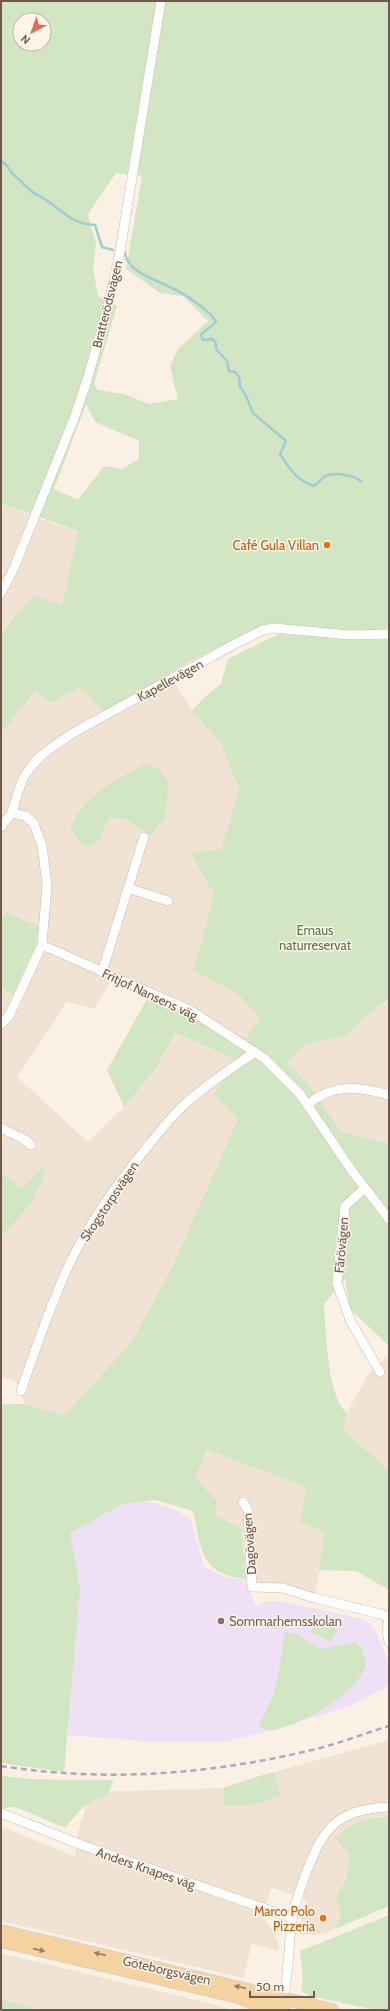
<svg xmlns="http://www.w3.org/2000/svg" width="390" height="2011" viewBox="0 0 390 2011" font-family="Cabin,sans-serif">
  <rect width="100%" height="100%" fill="#faf1e4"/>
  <!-- residential -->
  <path fill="#f1e3d3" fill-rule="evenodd" d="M 3,504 L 41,519 L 78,531 L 62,605 L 6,626 L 1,633 L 1,510 Z
    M 169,674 L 192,710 L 221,745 L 239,789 L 221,849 L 190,853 L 214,894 L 193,971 L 238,994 L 260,1018 L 246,1038 L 238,1043 L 203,1022 L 110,983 L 94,1009 L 67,1002 L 17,1077 L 88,1142 L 124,1107 L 154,1071 L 174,1033 L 235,1059 L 238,1119 L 171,1269 L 131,1343 L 64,1415 L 25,1404 L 15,1380 L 1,1377 L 1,1237 L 31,1204 L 45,1174 L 43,1168 L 22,1189 L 1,1173 L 1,986 L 13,994 L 7,912 L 1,921 L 1,734 L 35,691 L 50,703 L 80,687 L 104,712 ZM 146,764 L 169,783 L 165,818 L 150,836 L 125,819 L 109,818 L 104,828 L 99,791 L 121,776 Z
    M 389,1000 L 389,1144 L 340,1131 L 287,1063 L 305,1044 L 346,1036 L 368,1014 Z
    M 389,1355 L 389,1470 L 343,1430 L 347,1413 L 368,1374 Z
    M 207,1450 L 301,1485 L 306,1489 L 300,1522 L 324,1532 L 323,1553 L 315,1595 L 258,1585 L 257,1579 L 246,1580 L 241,1528 L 215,1515 L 195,1478 Z
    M 389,1740 L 389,1816 L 373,1817 L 346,1851 L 350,1862 L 341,1889 L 336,1897 L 341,1913 L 335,1929 L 323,1934 L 299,1934 L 306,1899 L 272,1888 L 261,1916 L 272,1929 L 278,1942 L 278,1951 L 252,1944 L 243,1978 L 1,1921 L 1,1826 L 75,1857 L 78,1830 L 91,1792 L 223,1788 L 252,1778 Z
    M 1,1953 L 212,2004 L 232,2010 L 35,2010 L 32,2007 L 1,1999 Z"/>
  <!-- education -->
  <path fill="#eee1f6" d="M 136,1498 L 174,1509 L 191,1520 L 204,1566 L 224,1577 L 245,1581 L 256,1606 L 266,1601 L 286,1602 L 362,1619 L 369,1623 L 376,1631 L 389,1664 L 389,1686 L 348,1707 L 272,1730 L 225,1742 L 155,1742 L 67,1735 L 79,1589 L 1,1544 L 70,1532 Z"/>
  <!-- green -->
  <path fill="#d2e6c4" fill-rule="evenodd" d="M 1,1 L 389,1 L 389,631 L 345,633 L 316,629 L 250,634 L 248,632 L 193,660 L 104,712 L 80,687 L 50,703 L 35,691 L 1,734 L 1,633 L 34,595 L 62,605 L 78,531 L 3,504 L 1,510 ZM 20,20 L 44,20 L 44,44 L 20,44 ZM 116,173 L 142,176 L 126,269 L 160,293 L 183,296 L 208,321 L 178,349 L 170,367 L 178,399 L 149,404 L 124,394 L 98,390 L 94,384 L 117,306 L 98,296 L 93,269 L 96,245 L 88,214 ZM 86,404 L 95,422 L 139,441 L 139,459 L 122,469 L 104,466 L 78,500 L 54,489 Z
    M 279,634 L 378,640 L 389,639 L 389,999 L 368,1014 L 346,1036 L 305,1044 L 287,1063 L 314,1091 L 340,1131 L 389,1144 L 389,1346 L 350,1309 L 345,1279 L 324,1304 C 326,1330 327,1397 347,1413 L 343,1430 L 389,1470 L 389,1590 L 356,1571 L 319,1570 L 324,1532 L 300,1522 L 306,1489 L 301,1485 L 207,1450 L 195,1478 L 217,1501 L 215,1515 L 241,1528 L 246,1580 C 239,1578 230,1577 222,1573 C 198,1562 199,1534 193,1511 L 156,1500 L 123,1504 L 70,1533 L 80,1589 L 64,1772 L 1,1763 L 1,1404 L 25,1404 L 64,1415 L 131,1343 L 171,1269 L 238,1119 L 214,1095 L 235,1059 L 175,1033 L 154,1071 L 124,1107 L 107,1070 L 147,999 L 203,1022 L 238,1042 L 246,1038 L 260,1018 L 238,994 L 193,971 L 214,894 L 190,853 L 221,849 L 239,789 L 221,745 L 192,710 L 209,693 L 221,684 L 228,659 Z
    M 146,764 L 160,769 L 169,783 L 165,818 L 150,836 L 125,819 L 109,818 L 99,841 L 88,848 L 80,842 L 70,828 C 85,795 114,779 146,764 Z
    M 6,912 L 39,927 L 34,949 L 13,995 L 1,986 L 1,921 Z
    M 43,1167 L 45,1174 L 31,1204 L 1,1237 L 1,1173 L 22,1188 Z
    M 317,1620 L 337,1630 L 331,1642 L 311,1632 Z
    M 285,1632 L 297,1634 L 320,1649 L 356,1642 L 363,1650 L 366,1666 C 355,1694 303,1725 273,1730 C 269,1730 263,1728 258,1727 L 274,1694 L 279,1671 Z
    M 273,1772 L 281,1795 C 261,1805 246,1806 224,1805 L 223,1788 Z
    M 1,1775 C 37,1782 76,1779 114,1780 L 107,1796 C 84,1802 80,1811 65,1828 L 21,1809 L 11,1807 L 1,1809 Z
    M 389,1816 L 389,1906 L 335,1929 L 341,1913 L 336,1897 C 343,1885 354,1865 346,1851 C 343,1846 338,1842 335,1838 C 351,1823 367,1818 389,1816 Z
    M 389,1915 L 389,2010 L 376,2010 L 309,1996 L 301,1991 L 303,1979 L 300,1951 Z
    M 1,1999 L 32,2007 L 35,2010 L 1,2010 Z"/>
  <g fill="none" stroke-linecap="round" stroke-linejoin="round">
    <!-- stream -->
    <path stroke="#a1ccd3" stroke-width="2.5" d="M 1,161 C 8,164 8,170 13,174 C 19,179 25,186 31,191 C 36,195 44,198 49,202 C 65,214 74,224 95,225 L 102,247 L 113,250
      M 125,253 C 127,272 157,280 172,288 C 187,295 206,308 216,321 C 212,328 205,329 201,335 L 203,340 L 213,339 L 216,344 L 216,349 L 227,361 L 229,371 L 235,372 L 239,377 L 240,386 L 246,396 L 253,413 L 286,441 L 280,454 C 290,469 296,480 314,486 C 317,484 321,479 324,477 C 334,471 352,475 361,481"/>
    <!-- minor casing -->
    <g stroke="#cdbbae" stroke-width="10">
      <path id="minor" d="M 1,593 L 14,568 L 75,416 L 87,380 L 107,311 L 119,257 L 161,1
        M 1,827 C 4,821 10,817 12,812 C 16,801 18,790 23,779 C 34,758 53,746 73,733 L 233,645 L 263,630 L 274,628 L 350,635 L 389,634
        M 128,888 L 168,901
        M 42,945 L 190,1010 L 264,1058 L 300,1094 L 352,1171 L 389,1219
        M 102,972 L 144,837
        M 1,1024 L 9,1016 L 42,945 L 47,885 L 42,846 L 34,824 L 26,816 L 12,813
        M 307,1105 C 333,1083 358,1086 389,1095
        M 1,1128 L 24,1139 L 31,1145
        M 365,1188 L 345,1206 L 337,1283 L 350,1320 L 380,1372
        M 21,1391 C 35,1350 49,1309 67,1269 C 86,1227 114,1188 143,1152 C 156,1136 169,1119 185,1104 C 206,1085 231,1068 255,1052
        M 243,1502 L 248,1510 L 252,1587 L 283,1588 L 314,1598 L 381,1614 L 389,1618
        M 389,1618 L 387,1631 L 389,1642
        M 1,1813 L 79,1844 L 292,1918
        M 282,2004 C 289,1976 288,1948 292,1920 C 294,1904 300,1890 305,1876 C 323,1828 336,1809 389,1807"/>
    </g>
    <!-- major casing -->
    <g stroke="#d7d0cd" stroke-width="14">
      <path id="major" d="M 1,1931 L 332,2010
        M 1,1941 L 234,1996 L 257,2004 L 283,2010"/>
    </g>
    <!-- minor -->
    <use href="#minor" stroke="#fff" stroke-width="9"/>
    <!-- major -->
    <use href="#major" stroke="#f4d3a1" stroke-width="12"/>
    <!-- rail -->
    <path stroke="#b3a4c2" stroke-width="2.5" stroke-dasharray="6 4" stroke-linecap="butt" d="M 1,1766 C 108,1783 215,1774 320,1748 C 343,1742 366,1733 389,1726"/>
  </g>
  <!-- one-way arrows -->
  <defs><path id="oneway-solid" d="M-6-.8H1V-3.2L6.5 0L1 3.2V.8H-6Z"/></defs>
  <g fill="#987d66">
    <use href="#oneway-solid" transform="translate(39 1950) rotate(13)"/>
    <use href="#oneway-solid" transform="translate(100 1954) rotate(-167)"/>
    <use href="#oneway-solid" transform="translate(240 1987) rotate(-167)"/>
  </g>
  <!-- markers -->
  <g fill="#e8710a" stroke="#fdf5e9" stroke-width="1.5">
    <circle cx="327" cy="545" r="4"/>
    <circle cx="323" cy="1918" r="4"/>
  </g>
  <circle fill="#8d6e63" stroke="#fdf5e9" stroke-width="1.5" cx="221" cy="1621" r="4"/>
  <g text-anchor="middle" stroke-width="3" stroke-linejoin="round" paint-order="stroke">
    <!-- street labels -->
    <g font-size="13" fill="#70584c" stroke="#fdf5e9">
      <text transform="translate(107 304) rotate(-76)" y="5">Bratterödsvägen</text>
      <text transform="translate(170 680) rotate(-29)" y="5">Kapellevägen</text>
      <text transform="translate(150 994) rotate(25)" y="5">Fritjof Nansens väg</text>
      <text transform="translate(109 1201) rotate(-56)" y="5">Skogstorpsvägen</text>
      <text transform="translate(341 1245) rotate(-85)" y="5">Fårövägen</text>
      <text transform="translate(249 1544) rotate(-94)" y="5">Dagövägen</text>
      <text transform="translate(146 1868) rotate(19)" y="5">Anders Knapes väg</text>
      <text transform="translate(167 1970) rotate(13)" y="5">Göteborgsvägen</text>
    </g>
    <!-- food labels -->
    <g font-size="13" fill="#c56008" stroke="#fdf5e9" text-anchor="end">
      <text x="319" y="550">Café Gula Villan</text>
      <text x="315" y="1916">Marco Polo<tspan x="315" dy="15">Pizzeria</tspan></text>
    </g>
    <!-- park labels -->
    <g font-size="13" fill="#577a48" stroke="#fdf5e9">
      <text x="315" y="935">Emaus<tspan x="315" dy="15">naturreservat</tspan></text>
    </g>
    <!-- education labels -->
    <g font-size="13" fill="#785e54" stroke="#fdf5e9" text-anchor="start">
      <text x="229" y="1626">Sommarhemsskolan</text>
    </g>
  </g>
  <!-- border -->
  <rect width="390" height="2011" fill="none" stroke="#70584c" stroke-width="4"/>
  <!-- north arrow -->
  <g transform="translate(32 32) rotate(221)"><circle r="19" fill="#fdf5e9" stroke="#c5b6aa"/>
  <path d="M0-3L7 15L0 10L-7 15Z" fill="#da6e52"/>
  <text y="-6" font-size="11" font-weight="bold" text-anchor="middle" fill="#70584c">N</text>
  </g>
  <!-- scale -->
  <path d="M250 1991v6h64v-6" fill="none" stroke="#70584c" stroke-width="2"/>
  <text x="256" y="1991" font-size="12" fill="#70584c" stroke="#fdf5e9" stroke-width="3" paint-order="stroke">50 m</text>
</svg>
